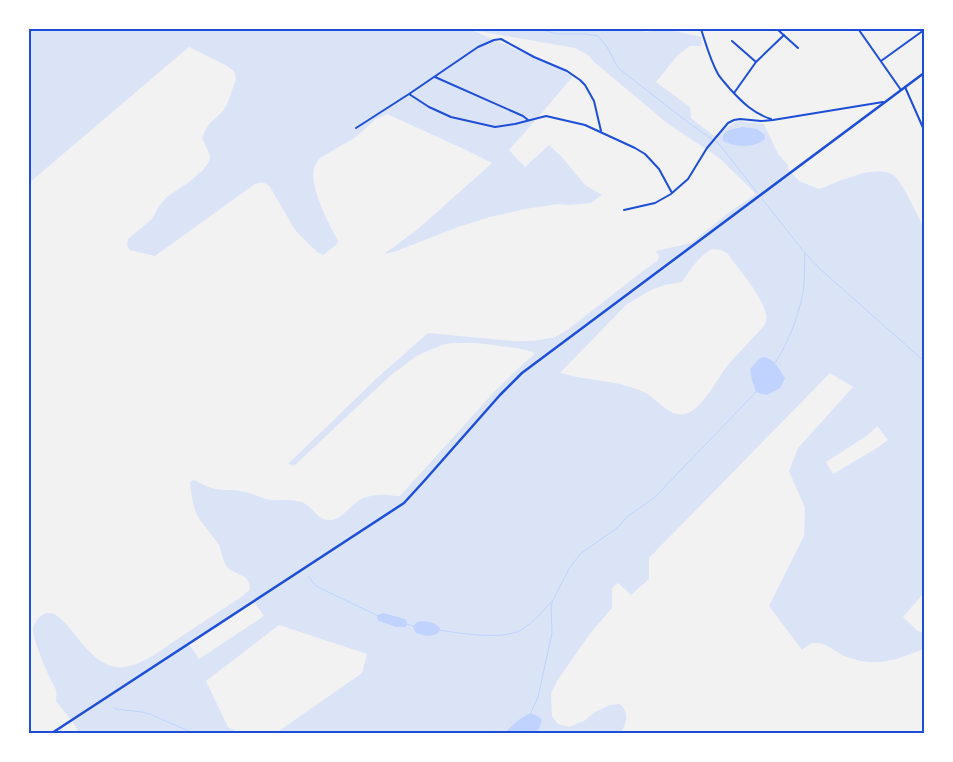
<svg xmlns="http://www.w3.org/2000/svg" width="953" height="762" viewBox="0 0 953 762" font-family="'IBM Plex Serif',serif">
  <rect width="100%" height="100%" fill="#f2f2f2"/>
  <!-- green -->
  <path fill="#dbe4f7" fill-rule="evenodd" d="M 29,29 L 636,29 L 646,32 L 651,31 L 652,29 L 666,29 L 701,37 L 702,46 L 690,46 L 678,55 L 656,82 L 690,107 L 691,118 L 714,136 L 737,121 L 764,124 L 778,154 L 788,165 L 788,169 L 799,181 L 819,189 C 836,183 876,163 893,175 C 902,180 918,217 924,228 L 924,593 L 903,617 L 918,631 L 924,633 L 924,651 L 921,650 C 903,657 886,664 867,662 C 859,661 852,659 844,656 C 829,648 818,635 802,650 L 769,606 L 804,536 L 805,508 L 789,471 L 798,448 L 853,387 L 830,373 L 649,558 L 649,579 L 631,595 L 618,583 L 612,588 L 612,608 L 589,635 L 557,681 L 551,694 L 552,716 L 558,724 L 569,727 L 584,721 L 595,712 L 610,705 L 620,704 C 630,713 627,724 620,733 L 535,733 L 539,729 L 531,713 C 520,716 512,725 505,733 L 276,733 L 362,673 L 367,654 L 279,625 L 206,681 L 228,727 L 239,733 L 79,733 L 74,724 L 56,701 C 56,697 57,693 56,690 C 54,685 51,681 49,676 C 45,667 32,637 33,629 C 34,622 40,614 47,613 C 69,610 87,672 125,667 C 145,664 165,647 182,636 C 202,623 222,609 243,596 L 250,589 C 250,573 235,576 227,567 C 222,560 222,552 219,545 C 213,536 206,528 200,520 C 193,510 191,494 190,482 L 194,480 C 203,485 212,489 222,490 C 230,490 238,490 245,492 C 254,494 262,499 271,500 C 279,501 289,499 297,501 C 314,503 315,522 332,520 C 341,519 353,503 363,498 C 371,495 381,494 389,495 C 394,495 396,497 400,496 L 494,392 L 525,362 L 534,355 L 533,352 L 517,348 L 477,343 L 451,343 L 442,345 L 425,352 L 415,357 L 390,376 L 294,466 L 288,464 L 378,377 L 428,333 L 514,341 L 534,341 L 555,337 L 567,330 L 643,271 L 658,260 L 659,256 L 656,251 L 691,243 L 728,213 L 756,194 L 719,158 L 667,123 L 593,61 L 588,55 L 575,48 L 472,30 L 567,72 L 573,76 C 552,101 531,126 509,150 L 525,167 L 549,145 L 562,157 L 585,185 L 602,195 L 591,203 L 568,205 L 558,204 L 525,209 L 490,217 L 458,227 L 394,252 L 384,254 L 418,229 L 492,163 L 466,150 L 387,114 L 376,119 L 356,137 L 320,158 C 318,161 315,164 314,168 C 309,187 329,224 338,241 L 336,245 L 323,255 L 318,253 L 295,230 L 270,187 C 265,182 262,182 255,184 L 155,256 L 130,250 L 127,246 L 128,239 L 152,219 L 159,206 L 168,196 L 189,182 L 203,170 L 210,160 L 210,155 L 202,138 L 205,131 L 209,124 L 223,111 L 228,102 L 236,79 L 234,71 L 227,66 L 189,47 L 29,183 ZM 712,249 L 721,250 L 727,253 C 739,270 761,294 766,314 C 767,318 766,322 764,326 C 752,339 739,352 727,366 C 717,379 702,410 685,414 C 670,418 657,399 646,393 C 628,384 609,382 590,379 C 580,378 570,375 560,373 L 626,305 L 651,290 L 665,285 L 682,282 C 690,270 699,256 712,249 ZM 877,426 L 888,440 L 877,448 L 833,474 L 826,462 L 868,435 ZM 254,602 L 264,616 L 199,659 L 189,644 Z"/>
  <!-- water -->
  <path fill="#bfd3fe" d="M 743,127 L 757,129 L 764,134 L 765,139 C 754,149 735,147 723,141 C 721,129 734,129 743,127 Z
    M 762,357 C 775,358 779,369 785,378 L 780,388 L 767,395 L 756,392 L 752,380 L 750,369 L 758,360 Z
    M 383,613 L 405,619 L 407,622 L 406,627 L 396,627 L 379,621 L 377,618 L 378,615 Z
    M 422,621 C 429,622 435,622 440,628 L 438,633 C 431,637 424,636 416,633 L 413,627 C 415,623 417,622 422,621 Z
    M 531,713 L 539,717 L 542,720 L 539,729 L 535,733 L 505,733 C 511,726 521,716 531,713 Z"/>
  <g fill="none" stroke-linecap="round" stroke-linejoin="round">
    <!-- stream -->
    <path stroke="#bfd3fe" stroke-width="1" d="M 528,29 L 538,29 L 558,34 L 586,34 L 598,36 L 607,47 L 618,68 L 689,123 L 719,144 L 757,192
      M 762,199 L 805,253 L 820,269 L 924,361
      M 775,363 C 789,342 798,317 803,293 C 805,280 804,266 805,253
      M 308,576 L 316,586 L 378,616
      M 406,624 L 414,626
      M 438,630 C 459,633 500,640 519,631 C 532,624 542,612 551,602
      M 113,707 L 116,709 L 142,712 L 152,715 L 193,733
      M 531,713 L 538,697 L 552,633 L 551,606 L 553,600 L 569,569 L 580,554 L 617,528 L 628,516 L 655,497 L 757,391"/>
    <!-- minor -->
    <path stroke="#1d4ed8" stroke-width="2" d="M 701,29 C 706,44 710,60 718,74 C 721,79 726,84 730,89 C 742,102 754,114 771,119
      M 777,29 L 798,48
      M 860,29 L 859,30 L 901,90
      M 732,41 L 756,62
      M 881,61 L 924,30
      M 435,77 L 523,116 L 528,120
      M 905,87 L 924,130
      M 734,93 L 756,62 L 784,35
      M 409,94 L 478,47 L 494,40 L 501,39 L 534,57 L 567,71 L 580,80 L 585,85 L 594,101 L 601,131
      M 356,128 L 409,94 L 429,107 L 451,117 L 495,127 L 515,124 L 546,116 L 585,125 L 635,148 L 645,154 L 659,169 L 672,193 L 688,179 L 707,148 L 728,123 L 734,120 L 740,119 L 761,121 L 773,120 L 883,102
      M 624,210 L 655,203 L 671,194"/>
    <!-- tertiary -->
    <path stroke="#1d4ed8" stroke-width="2.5" d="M 52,733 L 404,503 L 425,480 L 500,395 L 522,373 L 924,73"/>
  </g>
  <!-- border -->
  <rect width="953" height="762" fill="none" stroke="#ffffff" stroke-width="60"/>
  <rect x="30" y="30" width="893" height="702" fill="none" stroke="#1d4ed8" stroke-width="2"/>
</svg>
